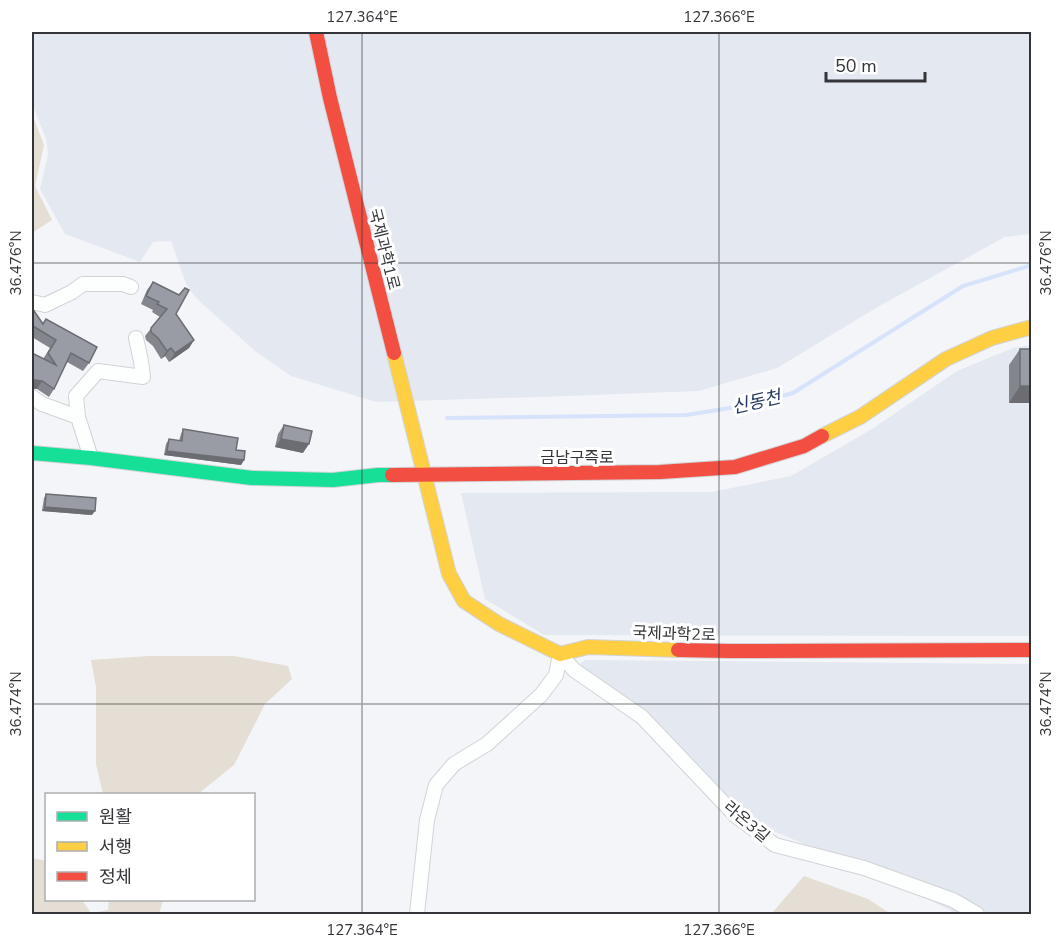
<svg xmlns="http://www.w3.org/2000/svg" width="1063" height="946" viewBox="0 0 1063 946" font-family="'Nunito Sans','Noto Sans KR',sans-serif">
  <rect width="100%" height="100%" fill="#f4f5f9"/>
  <!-- built -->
  <path fill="#e4e8f1" d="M 32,32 L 1031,32 L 1031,234 L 1005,237 L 881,305 L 777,368 L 699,391 L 538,397 L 376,402 L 291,376 L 255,351 L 196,298 L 186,284 L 171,241 L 153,242 L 140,262 L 65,234 L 40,189 L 48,154 L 46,139 L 35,111 L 32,106 Z
    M 1031,345 L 1031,636 L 544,635 L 485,599 L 461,493 L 712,492 L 791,476 L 872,429 L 957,371 L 1013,348 Z
    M 585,660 L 1031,664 L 1031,914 L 957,914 L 922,896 L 826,853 L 761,826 L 680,754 L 581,671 L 580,664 Z"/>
  <!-- green -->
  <path fill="#e4ded4" d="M 32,114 L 44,145 L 35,186 L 52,220 L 32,233 Z
    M 149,656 L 234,656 L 288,666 L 292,679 L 265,704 L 234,765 L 198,794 L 103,794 L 96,764 L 96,687 L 91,660 Z
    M 32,858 L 46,861 L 46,900 L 82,900 L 91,913 L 108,910 L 109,900 L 163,900 L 159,914 L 32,914 Z
    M 804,876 L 868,899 L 891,914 L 771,914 Z"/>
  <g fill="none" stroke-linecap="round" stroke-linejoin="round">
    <!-- stream -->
    <path stroke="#d7e2fb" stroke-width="4" d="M 447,418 L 686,415 L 749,405 L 793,393 L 963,286 L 1032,265"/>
    <!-- street casing -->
    <g stroke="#d2d3d6" stroke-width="16">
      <path id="street" d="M 32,302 L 45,305 L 72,292 L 83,284 L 123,284 L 131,287
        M 32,397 L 42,404 L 78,417 L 91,458
        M 78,417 L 76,396 L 98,371 L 143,377 L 141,361 L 136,338
        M 560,654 L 574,670 L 642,717 L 736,816 L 775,845 L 864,868 L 953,900 L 977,914
        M 417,914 L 427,820 L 436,785 L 454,764 L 487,744 L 541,695 L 556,675 L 560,654"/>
    </g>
    <!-- fast casing -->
    <g stroke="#d2d3d6" stroke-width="16">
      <path id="fast" d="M 32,453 L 91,458 L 252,478 L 333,480 L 378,475 L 392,475"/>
    </g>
    <!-- slow casing -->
    <g stroke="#d2d3d6" stroke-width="16">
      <path id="slow" d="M 394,353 L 449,574 L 464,601 L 499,624 L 560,654 L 588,647 L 678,650
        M 822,436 L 860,417 L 946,359 L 992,338 L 1032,327"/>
    </g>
    <!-- jam casing -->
    <g stroke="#d2d3d6" stroke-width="16">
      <path id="jam" d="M 316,32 L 330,98 L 394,353
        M 392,475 L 660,472 L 735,467 L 804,446 L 822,436
        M 678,650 L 729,651 L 1032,650"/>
    </g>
    <!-- street -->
    <use href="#street" stroke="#fdfefe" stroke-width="14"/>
    <!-- fast -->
    <use href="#fast" stroke="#16e098" stroke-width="14"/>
    <!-- slow -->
    <use href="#slow" stroke="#ffcf43" stroke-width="14"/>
    <!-- jam -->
    <use href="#jam" stroke="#f24e42" stroke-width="14"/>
  </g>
  <!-- wall -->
  <path fill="#84868d" d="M 153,282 L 194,340 L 189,348 L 169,362 L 165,356 L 161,359 L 153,346 L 146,340 L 145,336 L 160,317 L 152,312 L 153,310 L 141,304 L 147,290 Z
    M 32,308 L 43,324 L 89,363 L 83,371 L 67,362 L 54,389 L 49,397 L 37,389 L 32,389 L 32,353 L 43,359 L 50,348 L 32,337 Z
    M 1020,349 L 1032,403 L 1009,403 L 1009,365 Z
    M 284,425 L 303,453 L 275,447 L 278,434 Z
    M 183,429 L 236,450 L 244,460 L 241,465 L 164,455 L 166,444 L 169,439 L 179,441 L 181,434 Z
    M 46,494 L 92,515 L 42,511 L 44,498 Z"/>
  <!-- shaded-wall -->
  <path fill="#6b6d73" d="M 194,340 L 189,348 L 169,362 L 175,353 Z
    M 171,348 L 165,356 L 161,359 L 167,351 Z
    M 35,380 L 42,381 L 37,389 L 32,389 L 32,385 Z
    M 1020,386 L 1032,386 L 1032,403 L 1009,403 Z
    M 281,439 L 309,444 L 303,453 L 275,447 Z
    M 167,451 L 244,460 L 241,465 L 164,455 Z
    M 45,507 L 95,511 L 92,515 L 42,511 Z"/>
  <!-- building -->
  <path fill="#999ca4" stroke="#6b6d73" stroke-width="1.5" d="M 153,282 L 179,295 L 185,288 L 189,290 L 176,314 L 194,340 L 175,353 L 171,348 L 167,351 L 158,338 L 151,332 L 151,328 L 167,309 L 157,304 L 159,302 L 146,296 Z
    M 32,308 L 43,324 L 46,319 L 97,347 L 89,363 L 71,353 L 54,389 L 42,381 L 35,380 L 32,379 L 32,353 L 56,365 L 48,353 L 56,340 L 33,326 L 32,327 Z
    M 1020,349 L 1032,349 L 1032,386 L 1020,386 Z
    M 284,425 L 312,431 L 309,444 L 281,439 Z
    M 183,429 L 238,438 L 236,450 L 245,451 L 244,460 L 167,451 L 169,439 L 182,441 Z
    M 46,494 L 96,498 L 95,511 L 45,507 Z"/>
  <!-- ticks -->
  <path fill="none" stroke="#333538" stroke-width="1.5" stroke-opacity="0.45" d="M 362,32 L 362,914M 719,32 L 719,914M 32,263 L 1032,263M 32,704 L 1032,704"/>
  <g text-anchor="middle" stroke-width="6" stroke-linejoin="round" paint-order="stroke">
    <!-- street labels -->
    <g font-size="16" fill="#333538" stroke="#fff">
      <text transform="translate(385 249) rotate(76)" y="6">국제과학1로</text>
      <text x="577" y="463">금남구즉로</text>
      <text transform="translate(674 633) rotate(2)" y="6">국제과학2로</text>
      <text transform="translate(747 821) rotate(40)" y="6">라온3길</text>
    </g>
    <!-- water labels -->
    <g font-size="18" font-style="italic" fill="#263864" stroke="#fff">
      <text transform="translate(756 402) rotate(-13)" y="6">신동천</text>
    </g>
  </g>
  <!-- border -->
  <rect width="1063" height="946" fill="none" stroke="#ffffff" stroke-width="66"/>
  <!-- legend -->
  <rect x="45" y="793" width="210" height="108" fill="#ffffff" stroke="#adaeaf" stroke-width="1.5"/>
  <rect x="57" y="812" width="30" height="9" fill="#16e098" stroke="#adaeaf" stroke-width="1.5"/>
  <text x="99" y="823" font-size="18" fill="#333538">원활</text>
  <rect x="57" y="842" width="30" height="9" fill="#ffcf43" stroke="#adaeaf" stroke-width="1.5"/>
  <text x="99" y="853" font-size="18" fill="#333538">서행</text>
  <rect x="57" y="872" width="30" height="9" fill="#f24e42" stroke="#adaeaf" stroke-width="1.5"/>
  <text x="99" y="883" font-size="18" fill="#333538">정체</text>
  <!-- scale -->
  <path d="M826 72v9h99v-9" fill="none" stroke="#333538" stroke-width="3"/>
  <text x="835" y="72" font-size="18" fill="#333538" stroke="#ffffff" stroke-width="4.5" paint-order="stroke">50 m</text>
  <rect x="33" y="33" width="997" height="880" fill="none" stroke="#333538" stroke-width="2"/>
  <g font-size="15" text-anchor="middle" fill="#333538">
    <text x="362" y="22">127.364°E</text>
    <text x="719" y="22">127.366°E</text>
    <text transform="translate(16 263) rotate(-90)" y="5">36.476°N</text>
    <text transform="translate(1046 263) rotate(-90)" y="5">36.476°N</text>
    <text transform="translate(16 704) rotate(-90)" y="5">36.474°N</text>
    <text transform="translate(1046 704) rotate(-90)" y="5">36.474°N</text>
    <text x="362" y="935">127.364°E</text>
    <text x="719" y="935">127.366°E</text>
  </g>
</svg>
